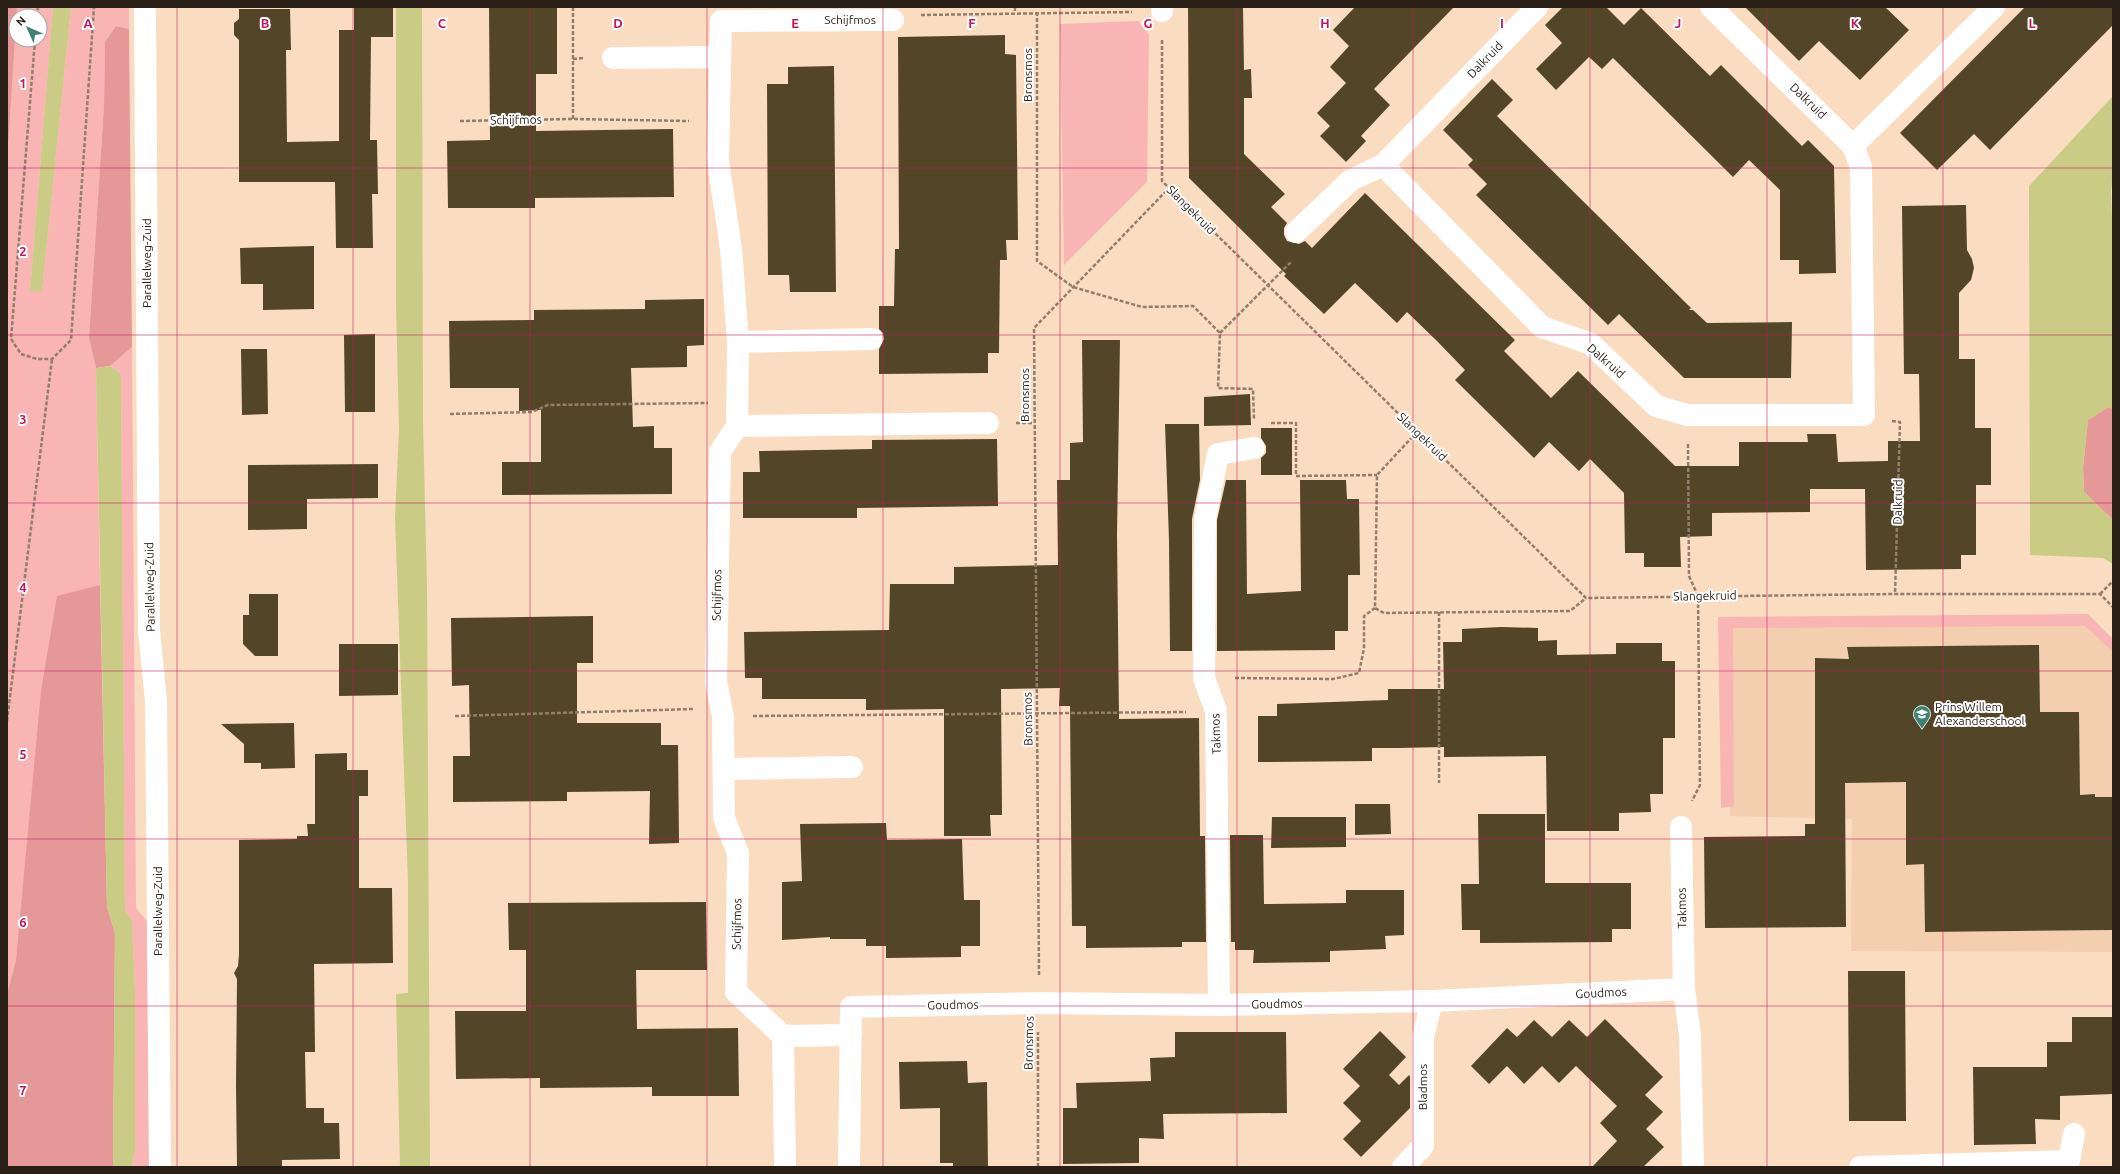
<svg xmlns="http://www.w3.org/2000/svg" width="2120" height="1174" viewBox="0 0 2120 1174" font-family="Ubuntu,sans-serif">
  <rect width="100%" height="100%" fill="#fadcc1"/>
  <!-- built -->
  <path fill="#f3cfb0" d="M 2090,621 L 2113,642 L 2113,952 L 1851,951 L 1852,819 L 1730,816 L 1731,627 Z"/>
  <!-- green -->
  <path fill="#f8b5b4" d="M 17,7 L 53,7 L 30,291 L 42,290 L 71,7 L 129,7 L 129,29 L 116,26 L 105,42 L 104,105 L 89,338 L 96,368 L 100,585 L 57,597 L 16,960 L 7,994 L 7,164 L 16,20 L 16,40 L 40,40 L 40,16 L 16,16 Z
    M 1138,21 L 1149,35 L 1147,182 L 1064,265 L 1060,24 Z
    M 132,347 L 136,908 L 147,921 L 149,1167 L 132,1167 L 135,1151 L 135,991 L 132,921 L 125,910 L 121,374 L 110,366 Z
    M 2088,614 L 2113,639 L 2113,652 L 2085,626 L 1733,628 L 1734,806 L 1721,808 L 1718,617 Z"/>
  <!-- forest -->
  <path fill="#e59898" d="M 7,7 L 17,7 L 7,164 Z
    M 116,26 L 129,29 L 132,347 L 110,366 L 96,368 L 89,338 L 104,105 L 105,42 Z
    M 2108,407 L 2113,409 L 2113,520 L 2084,492 L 2083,468 L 2088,420 Z
    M 100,585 L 107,907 L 115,933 L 113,1167 L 7,1167 L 7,994 L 16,960 L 41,691 L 57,596 Z"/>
  <!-- water -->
  <path fill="#cacb84" d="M 53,7 L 71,7 L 42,291 L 30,291 Z
    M 396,7 L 422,7 L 423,423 L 427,587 L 430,1167 L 400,1167 L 396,994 L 408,993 L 408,882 L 395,518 L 399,429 L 396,304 Z
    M 2113,96 L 2113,170 L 2111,192 L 2113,250 L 2113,409 L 2108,407 L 2088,420 L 2083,468 L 2084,492 L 2113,520 L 2113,564 L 2103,558 L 2030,555 L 2029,186 Z
    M 110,366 L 121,374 L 125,910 L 132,921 L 135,991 L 135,1151 L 132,1167 L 113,1167 L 115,933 L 107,907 L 96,368 Z"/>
  <!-- building -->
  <path fill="#534628" d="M 354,7 L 393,7 L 393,37 L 371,37 L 370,140 L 377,140 L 378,194 L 372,194 L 373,248 L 336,248 L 335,182 L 239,182 L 239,40 L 234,35 L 234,23 L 239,19 L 239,9 L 290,9 L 291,50 L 286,50 L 287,142 L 339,141 L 339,30 L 354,30 Z
    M 489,7 L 557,7 L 557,74 L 536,74 L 536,131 L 673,129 L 674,197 L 535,198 L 535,208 L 448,208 L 447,141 L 490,140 Z
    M 1188,7 L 1243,7 L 1244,70 L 1251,69 L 1252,98 L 1244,98 L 1244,154 L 1285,194 L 1271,207 L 1287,223 L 1284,228 L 1284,235 L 1287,241 L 1299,244 L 1305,241 L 1312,248 L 1365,193 L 1515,340 L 1504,351 L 1551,398 L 1578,371 L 1675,466 L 1739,466 L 1739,442 L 1808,442 L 1807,434 L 1836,434 L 1838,462 L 1888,461 L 1888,441 L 1920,441 L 1919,374 L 1904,374 L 1902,206 L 1966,205 L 1967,250 L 1972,259 L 1974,268 L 1971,280 L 1959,293 L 1959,359 L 1975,359 L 1975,428 L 1991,428 L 1991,485 L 1976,485 L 1976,555 L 1961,555 L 1961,569 L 1866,570 L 1865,489 L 1810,489 L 1810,512 L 1712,513 L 1712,536 L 1680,537 L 1681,567 L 1644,567 L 1644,553 L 1625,553 L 1624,493 L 1590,459 L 1579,471 L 1549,442 L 1534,458 L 1455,380 L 1465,370 L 1437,341 L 1407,312 L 1397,323 L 1355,283 L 1324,314 L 1284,276 L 1286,274 L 1189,178 Z
    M 1355,7 L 1454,7 L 1374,89 L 1390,105 L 1361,136 L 1366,141 L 1346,162 L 1320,136 L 1330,126 L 1317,113 L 1346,83 L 1330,67 L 1349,46 L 1333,30 Z
    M 1563,7 L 1606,7 L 1624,25 L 1641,8 L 1710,76 L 1721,65 L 1802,146 L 1808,140 L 1834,166 L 1836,273 L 1799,274 L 1799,260 L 1780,260 L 1780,190 L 1749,160 L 1733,177 L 1613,58 L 1602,69 L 1589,57 L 1556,90 L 1536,69 L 1562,43 L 1545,25 Z
    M 1745,7 L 1885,7 L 1909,30 L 1860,80 L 1819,41 L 1799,61 Z
    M 2025,7 L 2113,7 L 2113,25 L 1990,150 L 1974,134 L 1937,170 L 1900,133 Z
    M 1005,35 L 1005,54 L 1016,55 L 1018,240 L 1006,240 L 1007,260 L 1000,260 L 999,353 L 988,353 L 988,373 L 879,374 L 879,349 L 884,339 L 883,333 L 879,329 L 879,306 L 894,306 L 895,249 L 899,249 L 898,37 Z
    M 834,66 L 836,292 L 790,292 L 789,275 L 768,275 L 767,84 L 788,84 L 788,67 Z
    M 1492,79 L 1513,100 L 1497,116 L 1691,308 L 1689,310 L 1693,310 L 1707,323 L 1792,322 L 1791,378 L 1684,378 L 1619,314 L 1608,325 L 1476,195 L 1487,184 L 1468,165 L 1473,160 L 1443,130 Z
    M 314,246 L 314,309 L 263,310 L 263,284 L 241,284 L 240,248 Z
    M 704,299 L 704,345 L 687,346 L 687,367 L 631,368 L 633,427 L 654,426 L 654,448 L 672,448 L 672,494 L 502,495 L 502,462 L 541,462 L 541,410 L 519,411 L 519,388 L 450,388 L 449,321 L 534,320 L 534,310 L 645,309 L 645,300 Z
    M 375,334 L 375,412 L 345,412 L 344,335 Z
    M 1082,340 L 1120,340 L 1117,535 L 1119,719 L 1199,718 L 1200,836 L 1205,836 L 1206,942 L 1182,942 L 1182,947 L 1086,948 L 1086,926 L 1072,926 L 1070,706 L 1059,706 L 1060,688 L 1001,689 L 1002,815 L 990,815 L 991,836 L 944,836 L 944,709 L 866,710 L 866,699 L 762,699 L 762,678 L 745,678 L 744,632 L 889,630 L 890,584 L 954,584 L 954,567 L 1058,565 L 1057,480 L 1070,480 L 1070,443 L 1083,442 Z
    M 241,349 L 267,349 L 268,414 L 242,415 Z
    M 1250,394 L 1251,425 L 1204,426 L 1204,397 Z
    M 1165,424 L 1199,424 L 1200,480 L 1192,519 L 1192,651 L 1170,651 L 1169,540 Z
    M 1261,428 L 1292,428 L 1292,475 L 1261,475 L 1261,458 L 1266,453 L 1266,446 L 1261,438 Z
    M 997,439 L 998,506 L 857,508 L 857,518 L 743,518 L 743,472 L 760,472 L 759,451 L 872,449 L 872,440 Z
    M 378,464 L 378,498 L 307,499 L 307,529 L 248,530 L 248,465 Z
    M 1226,480 L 1246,480 L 1247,594 L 1301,591 L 1300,480 L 1346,480 L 1347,499 L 1359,499 L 1360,575 L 1348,575 L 1348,631 L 1335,631 L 1335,650 L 1217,651 L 1217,520 Z
    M 249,594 L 278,594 L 278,656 L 255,656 L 243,644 L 243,615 L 249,615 Z
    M 593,616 L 593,663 L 577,663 L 577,723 L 661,723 L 661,745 L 678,745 L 679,843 L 649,844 L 650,791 L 567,792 L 567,801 L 453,802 L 453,756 L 470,756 L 469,685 L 452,686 L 451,618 Z
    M 1501,627 L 1538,628 L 1538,641 L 1557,640 L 1557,655 L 1616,654 L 1616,643 L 1662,643 L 1662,661 L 1675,661 L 1675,738 L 1663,738 L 1663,794 L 1650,794 L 1651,812 L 1619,813 L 1619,831 L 1547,831 L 1546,756 L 1444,757 L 1444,747 L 1399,748 L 1372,748 L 1372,761 L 1258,762 L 1258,716 L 1277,716 L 1277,704 L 1388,700 L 1388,689 L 1444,689 L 1443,642 L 1462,642 L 1462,629 Z
    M 339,644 L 398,644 L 398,695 L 339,696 Z
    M 2039,645 L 2040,712 L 2079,712 L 2080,795 L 2095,794 L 2095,797 L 2113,797 L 2113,930 L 1925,932 L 1924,864 L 1906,865 L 1906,782 L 1845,783 L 1846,927 L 1705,928 L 1704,837 L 1805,836 L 1805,824 L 1815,824 L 1815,658 L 1849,659 L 1847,647 Z
    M 294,723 L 295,768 L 261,769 L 261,763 L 244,763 L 244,744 L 221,724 Z
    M 347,753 L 347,770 L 368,770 L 368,796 L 359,796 L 359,888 L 392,888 L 393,963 L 314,964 L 315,1052 L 305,1052 L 306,1108 L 324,1108 L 324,1123 L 339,1123 L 340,1159 L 282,1160 L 282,1167 L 237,1167 L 236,1086 L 237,979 L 234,973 L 238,966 L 239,954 L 239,840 L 297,839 L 297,836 L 308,836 L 307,824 L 315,824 L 315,754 Z
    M 1355,804 L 1390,804 L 1391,834 L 1355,835 Z
    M 1478,814 L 1545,814 L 1545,883 L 1631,883 L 1631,929 L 1612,929 L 1612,942 L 1480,943 L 1480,930 L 1462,930 L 1461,884 L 1479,884 Z
    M 1272,817 L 1346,817 L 1346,847 L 1271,848 Z
    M 886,823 L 887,840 L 962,839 L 964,900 L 980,900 L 980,946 L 961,946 L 961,957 L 886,958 L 886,946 L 866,946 L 866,939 L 830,939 L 830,937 L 782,940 L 782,882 L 802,881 L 800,824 Z
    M 1230,835 L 1263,835 L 1264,904 L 1346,903 L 1346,890 L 1404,890 L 1404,935 L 1385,936 L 1386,949 L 1330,951 L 1330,962 L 1253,963 L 1254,950 L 1235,950 L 1235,942 L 1231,942 Z
    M 706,902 L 707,970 L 636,970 L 637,1029 L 738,1028 L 739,1096 L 652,1096 L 652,1087 L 540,1088 L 540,1078 L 456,1079 L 455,1011 L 526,1011 L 526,950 L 509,950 L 508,903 Z
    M 1848,971 L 1905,971 L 1906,1121 L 1849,1121 Z
    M 2072,1017 L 2113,1017 L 2113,1094 L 2060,1096 L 2060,1120 L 2035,1119 L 2036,1144 L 1974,1145 L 1973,1067 L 2047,1067 L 2047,1042 L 2072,1042 Z
    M 1605,1019 L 1663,1077 L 1645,1095 L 1663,1112 L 1646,1129 L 1664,1147 L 1643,1167 L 1592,1167 L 1617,1141 L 1600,1123 L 1617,1106 L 1576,1066 L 1559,1083 L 1542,1066 L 1524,1084 L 1507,1066 L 1489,1084 L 1471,1066 L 1507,1028 L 1517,1037 L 1534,1020 L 1552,1037 L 1569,1020 L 1587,1037 Z
    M 1380,1031 L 1406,1057 L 1389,1075 L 1399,1085 L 1409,1075 L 1410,1077 L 1410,1108 L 1361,1157 L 1343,1139 L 1361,1121 L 1343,1103 L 1360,1086 L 1343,1069 Z
    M 1175,1032 L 1286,1032 L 1287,1113 L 1163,1114 L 1164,1139 L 1139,1138 L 1139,1163 L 1063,1164 L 1063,1108 L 1077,1108 L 1076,1083 L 1151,1081 L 1150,1058 L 1175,1057 Z
    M 967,1061 L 968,1083 L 987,1082 L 988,1167 L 953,1167 L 953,1163 L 940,1163 L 940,1108 L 900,1109 L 899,1062 Z"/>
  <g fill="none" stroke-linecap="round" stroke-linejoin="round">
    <!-- path -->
    <path stroke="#927e6c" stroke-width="2.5" stroke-dasharray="4 2" stroke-linecap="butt" d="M 573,7 L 573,119
      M 1015,7 L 1015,13
      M 1037,12 L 1037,261 L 1073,287 L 1142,307 L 1193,306 L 1220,333 L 1218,388 L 1253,389 L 1254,419
      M 921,15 L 1132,12
      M 37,16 L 38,7
      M 35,40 L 11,339 L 21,354 L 37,359 L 52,359 L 71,340 L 94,7
      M 1162,40 L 1162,181 L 1586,598 L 1895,594 L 2100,594 L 2113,607
      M 573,59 L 584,58
      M 460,121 L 573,119 L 689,121
      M 1220,333 L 1292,261
      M 450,414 L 532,412 L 548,405 L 708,403
      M 1892,421 L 1900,422 L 1895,594
      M 1016,423 L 1034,423
      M 1271,423 L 1296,423 L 1296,476 L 1377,475
      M 1417,432 L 1377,475 L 1375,608 L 1384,613 L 1570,611 L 1586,598
      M 1688,444 L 1689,576 L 1698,596 L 1700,785 L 1692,801
      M 2100,594 L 2113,581
      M 1439,612 L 1439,783
      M 1235,678 L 1333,679 L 1359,673 L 1364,648 L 1364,616 L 1375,608
      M 455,716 L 693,709
      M 753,716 L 1186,712
      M 7,721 L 52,359
      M 1039,975 L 1034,328 L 1169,188
      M 1038,1167 L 1038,1032"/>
    <!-- minor -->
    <path stroke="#fff" stroke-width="22" d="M 145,7 L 149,630 L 156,701 L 160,1167
      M 1162,7 L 1162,11
      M 1537,7 L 1383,165 L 1542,327 L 1591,344 L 1656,406 L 1687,415 L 1864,415 L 1861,167 L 1853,146 L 1711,7
      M 613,58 L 720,57
      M 1853,146 L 1994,7
      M 1296,232 L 1351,180 L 1383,165
      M 738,342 L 872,339
      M 737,426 L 988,423
      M 724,769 L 852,767
      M 1681,827 L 1684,989
      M 1219,1005 L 1216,711 L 1204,678 L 1205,519 L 1218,454 L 1254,448
      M 851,1035 L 783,1036 L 736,992 L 738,853 L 724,818 L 723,716 L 716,682 L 720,452 L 737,426 L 738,342 L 731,249 L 718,161 L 721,21 L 893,20
      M 783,1036 L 785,1167
      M 849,1167 L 851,1007 L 1039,1003 L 1219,1005 L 1432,1001 L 1684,989 L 1690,1035 L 1693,1167
      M 1403,1167 L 1423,1146 L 1423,1037 L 1432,1001
      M 1860,1167 L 2069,1161 L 2074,1134"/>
  </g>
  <!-- grid -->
  <path fill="none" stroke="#c2185b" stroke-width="1" stroke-opacity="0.55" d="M 177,7 L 177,1167M 353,7 L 353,1167M 530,7 L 530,1167M 707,7 L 707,1167M 883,7 L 883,1167M 1060,7 L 1060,1167M 1237,7 L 1237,1167M 1413,7 L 1413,1167M 1590,7 L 1590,1167M 1767,7 L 1767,1167M 1943,7 L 1943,1167M 7,168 L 2113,168M 7,335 L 2113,335M 7,503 L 2113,503M 7,671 L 2113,671M 7,839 L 2113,839M 7,1006 L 2113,1006"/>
  <!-- icons -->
  <defs>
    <g id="school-pin" transform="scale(0.9)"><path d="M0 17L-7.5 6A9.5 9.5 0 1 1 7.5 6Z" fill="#408171" stroke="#fff"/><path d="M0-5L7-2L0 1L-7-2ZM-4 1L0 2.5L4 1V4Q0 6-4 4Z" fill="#fff"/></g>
  </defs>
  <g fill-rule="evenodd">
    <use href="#school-pin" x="1922" y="714"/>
  </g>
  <g text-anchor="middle" stroke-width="4" stroke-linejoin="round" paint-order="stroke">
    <!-- street labels -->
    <g font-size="12" fill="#2a1f16" stroke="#fff">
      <text x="850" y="24">Schijfmos</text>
      <text transform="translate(1485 60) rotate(-46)" y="4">Dalkruid</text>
      <text transform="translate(1028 75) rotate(-90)" y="4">Bronsmos</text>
      <text transform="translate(1808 101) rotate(44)" y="4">Dalkruid</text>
      <text transform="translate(516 120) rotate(-1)" y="4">Schijfmos</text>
      <text transform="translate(1191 210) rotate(45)" y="4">Slangekruid</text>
      <text transform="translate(147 263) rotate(-90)" y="4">Parallelweg-Zuid</text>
      <text transform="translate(1606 361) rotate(41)" y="4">Dalkruid</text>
      <text transform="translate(1025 395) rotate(-90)" y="4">Bronsmos</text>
      <text transform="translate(1422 437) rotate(44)" y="4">Slangekruid</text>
      <text transform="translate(1898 502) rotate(-89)" y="4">Dalkruid</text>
      <text transform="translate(150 587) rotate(-91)" y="4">Parallelweg-Zuid</text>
      <text transform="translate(717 595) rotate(-89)" y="4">Schijfmos</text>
      <text transform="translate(1705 596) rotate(-1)" y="4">Slangekruid</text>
      <text transform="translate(1028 719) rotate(-91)" y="4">Bronsmos</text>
      <text transform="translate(1216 734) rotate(-92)" y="4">Takmos</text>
      <text transform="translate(1682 908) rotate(-91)" y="4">Takmos</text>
      <text transform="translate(158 911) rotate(-90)" y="4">Parallelweg-Zuid</text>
      <text transform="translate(737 924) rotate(-89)" y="4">Schijfmos</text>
      <text transform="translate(1601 993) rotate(-3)" y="4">Goudmos</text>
      <text transform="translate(1277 1004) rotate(-1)" y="4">Goudmos</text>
      <text transform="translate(953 1005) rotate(-1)" y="4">Goudmos</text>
      <text transform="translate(1029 1043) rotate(-89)" y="4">Bronsmos</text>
      <text transform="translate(1423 1087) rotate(-90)" y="4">Bladmos</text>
    </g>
    <!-- poi labels -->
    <g font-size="12" fill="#2a1f16" stroke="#fff" text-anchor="start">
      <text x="1935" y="711">Prins Willem<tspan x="1935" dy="14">Alexanderschool</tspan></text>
    </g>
  </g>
  <g font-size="13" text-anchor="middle" font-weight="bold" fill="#c2185b" stroke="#fff" stroke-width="4" stroke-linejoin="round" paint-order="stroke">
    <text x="88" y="28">A</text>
    <text x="265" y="28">B</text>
    <text x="442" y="28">C</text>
    <text x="618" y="28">D</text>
    <text x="795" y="28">E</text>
    <text x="972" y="28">F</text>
    <text x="1148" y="28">G</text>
    <text x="1325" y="28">H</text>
    <text x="1502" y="28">I</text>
    <text x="1678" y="28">J</text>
    <text x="1855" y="28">K</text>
    <text x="2032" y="28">L</text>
    <text x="23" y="88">1</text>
    <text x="23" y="256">2</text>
    <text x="23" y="424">3</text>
    <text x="23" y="592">4</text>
    <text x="23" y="759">5</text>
    <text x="23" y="927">6</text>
    <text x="23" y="1095">7</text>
  </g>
  <!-- border -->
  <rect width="2120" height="1174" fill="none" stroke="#2a1f16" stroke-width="16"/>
  <!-- north arrow -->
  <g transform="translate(28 28) rotate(315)"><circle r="19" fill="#ffffff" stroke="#aaa5a2"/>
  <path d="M0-3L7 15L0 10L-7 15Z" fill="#408171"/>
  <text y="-6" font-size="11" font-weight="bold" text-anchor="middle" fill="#2a1f16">N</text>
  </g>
</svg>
